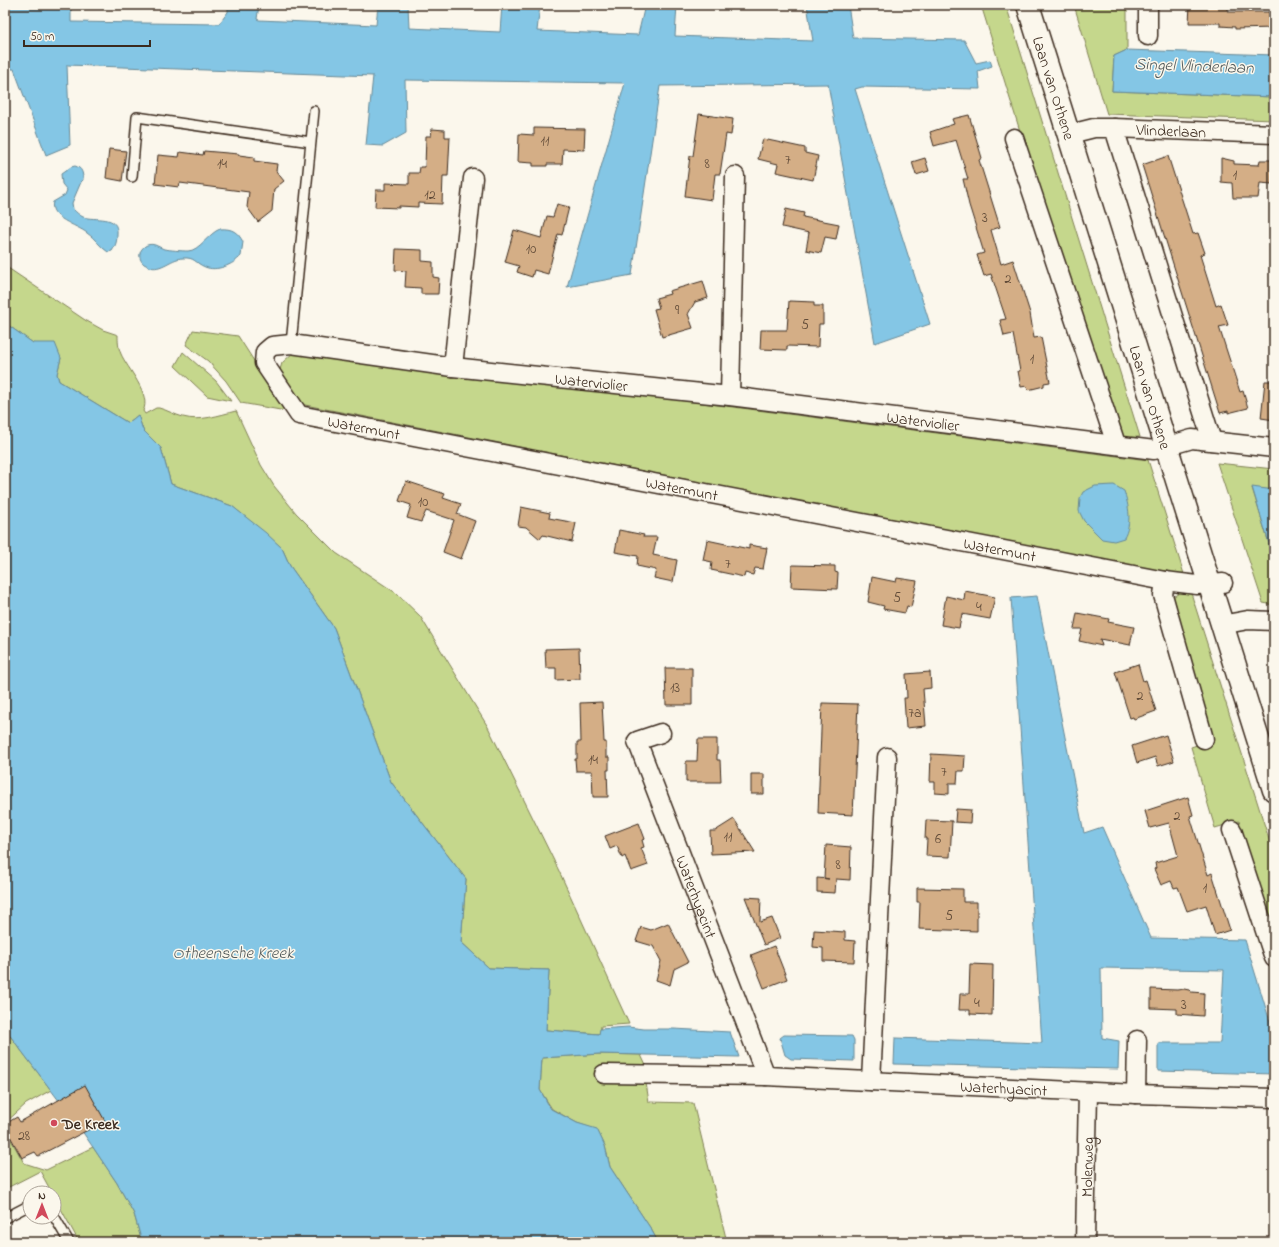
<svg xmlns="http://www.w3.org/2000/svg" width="1279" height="1247" viewBox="0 0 1279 1247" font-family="'Indie Flower',sans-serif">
  <rect width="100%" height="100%" fill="#fbf7ec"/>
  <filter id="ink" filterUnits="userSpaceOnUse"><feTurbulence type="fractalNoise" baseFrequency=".025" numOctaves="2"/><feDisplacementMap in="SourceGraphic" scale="8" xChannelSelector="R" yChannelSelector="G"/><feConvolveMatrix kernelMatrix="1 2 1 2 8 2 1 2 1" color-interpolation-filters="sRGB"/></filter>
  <g filter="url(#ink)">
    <!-- green -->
    <path fill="#c5d78c" stroke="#808055" d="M 981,5 L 1006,5 L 1140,437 L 1119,438 L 1024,144 Z
      M 1074,5 L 1127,5 L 1127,50 L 1114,56 L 1112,91 L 1274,97 L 1274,120 L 1107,114 Z
      M 5,266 L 85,320 L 103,330 L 118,335 C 118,341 118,347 121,354 C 127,368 152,395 143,411 L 145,414 L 156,408 L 159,408 C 167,410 175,415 183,417 C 200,422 219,415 236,411 L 261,465 L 274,486 L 296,513 L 336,553 L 396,593 L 420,616 L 488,727 L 559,871 L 629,1024 L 601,1026 L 600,1034 L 546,1030 L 549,970 L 489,968 L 461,942 L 466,879 L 391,782 L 334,628 L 290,566 L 282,548 L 232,506 L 171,484 L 161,448 L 143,430 L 138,415 L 128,423 L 59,381 L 57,374 L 61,358 L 33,343 L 5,323 Z
      M 193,330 L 238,336 L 286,411 L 241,403 L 226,381 L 208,361 L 186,345 Z
      M 295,351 L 1148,460 L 1184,574 L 1175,575 L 300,404 L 279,373 L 282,363 Z
      M 183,352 L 216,381 L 231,401 L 207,396 L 175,366 Z
      M 1217,463 L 1274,469 L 1274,490 L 1252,488 L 1274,560 L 1274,605 L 1263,603 Z
      M 1181,592 L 1191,593 L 1274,855 L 1274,935 L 1239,821 L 1215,828 L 1191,747 L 1212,740 L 1171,598 Z
      M 5,1029 L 51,1090 L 26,1104 L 5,1123 Z
      M 599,1054 L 641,1055 L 649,1072 L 646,1083 L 649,1102 L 693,1103 L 726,1238 L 728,1242 L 658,1242 L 651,1229 L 610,1167 L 605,1146 L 597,1130 L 577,1123 L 552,1109 L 540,1090 L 542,1058 Z
      M 5,1129 L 24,1163 L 46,1170 L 93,1147 L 117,1183 L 134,1214 L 142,1242 L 79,1242 L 54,1196 L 54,1193 L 52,1193 L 40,1171 L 5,1189 Z"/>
    <!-- water -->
    <path fill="#84c6e5" stroke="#678895" d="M 5,5 L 71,5 L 71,22 L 219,24 L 228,12 L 228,5 L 259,5 L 257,19 L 259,20 L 376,25 L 378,5 L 408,5 L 409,28 L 500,32 L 502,5 L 540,5 L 537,31 L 638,35 L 645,5 L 677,5 L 675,36 L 813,41 L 807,5 L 848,5 L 853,38 L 964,40 L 976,63 L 990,60 L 992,66 L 978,71 L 980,89 L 862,87 L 855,89 L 930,324 L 875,343 L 828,84 L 660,86 L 632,275 L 567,287 L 625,83 L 405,80 L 406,133 L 383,146 L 366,145 L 373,76 L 67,65 L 70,145 L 46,155 L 14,69 L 5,69 Z
      M 1127,50 L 1274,55 L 1274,97 L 1112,91 L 1114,56 Z
      M 75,166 C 82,168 83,173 83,180 L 81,182 L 72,203 L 73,209 C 76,212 79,215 83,217 C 95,221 119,214 117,234 C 117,241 116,245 112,251 L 108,252 C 100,247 95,238 87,233 C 77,225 48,218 53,202 L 65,195 L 67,190 L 62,184 L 61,174 L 71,167 Z
      M 220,229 C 232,228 238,232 243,242 L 241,256 C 233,265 216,272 205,267 C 195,263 195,257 183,258 C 170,258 159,274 146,265 C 143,264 141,261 140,258 C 138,249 147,242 155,245 C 158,246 161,248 164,249 C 170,250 181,251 188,251 C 199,251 209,233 220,229 Z
      M 5,323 L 33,343 L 55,343 L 61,358 L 57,374 L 59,381 L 128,423 L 138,415 L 143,430 L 161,448 L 171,484 L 232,506 L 266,533 L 282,548 L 290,566 L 334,628 L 391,782 L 466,879 L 461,942 L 489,968 L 549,970 L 546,1030 L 599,1034 L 600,1029 L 628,1027 L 644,1029 L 674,1029 L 730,1032 L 739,1057 L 599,1054 L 542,1058 L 540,1090 L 551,1109 L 577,1123 L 597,1129 L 605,1146 L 610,1167 L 651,1229 L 658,1242 L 142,1242 L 134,1214 L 117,1183 L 84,1134 L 5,1029 Z
      M 1114,485 L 1124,491 C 1129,506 1132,523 1124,538 L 1114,541 L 1102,539 L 1084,521 L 1079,511 L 1080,498 L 1083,492 L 1095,486 Z
      M 1252,487 L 1274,490 L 1274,560 Z
      M 1037,596 L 1084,833 L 1102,827 L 1151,938 L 1245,940 L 1274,1035 L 1274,1074 L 1158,1071 L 1158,1043 L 1220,1043 L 1224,970 L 1101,968 L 1102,1038 L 1119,1041 L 1118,1069 L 894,1064 L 895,1038 L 1042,1043 L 1011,598 Z
      M 784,1035 L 852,1036 L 854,1040 L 854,1061 L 791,1059 L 785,1055 L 780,1038 Z"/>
    <!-- building -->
    <path fill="#d4ae86" stroke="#3b2a1e" d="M 1190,5 L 1228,5 L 1228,12 L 1274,12 L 1274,28 L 1235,29 L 1235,27 L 1220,26 L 1220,23 L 1189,23 Z
      M 699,114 L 733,119 L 731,135 L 726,134 L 720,174 L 715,174 L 712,200 L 685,196 L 690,156 L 693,156 Z
      M 969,115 L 982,158 L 979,160 L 1000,227 L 991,230 L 1001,264 L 1013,260 L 1030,313 L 1034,338 L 1041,337 L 1050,382 L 1044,383 L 1044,386 L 1028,390 L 1027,386 L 1021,387 L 1018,371 L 1020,371 L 1013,334 L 1004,336 L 1000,320 L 1006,319 L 991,274 L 984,276 L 977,255 L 984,253 L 969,205 L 963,179 L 968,179 L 956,140 L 934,146 L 930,132 L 954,124 L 952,119 Z
      M 534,128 L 585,129 L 584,150 L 563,149 L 562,164 L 547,164 L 547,166 L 533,166 L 533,163 L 518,162 L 519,134 L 534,135 Z
      M 432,129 L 445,130 L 445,137 L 450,137 L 448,176 L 443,176 L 442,204 L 418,203 L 418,207 L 399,206 L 399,208 L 375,207 L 376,190 L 385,190 L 385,183 L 409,184 L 409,173 L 419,173 L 420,167 L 425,167 L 426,136 L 431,136 Z
      M 763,139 L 805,148 L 805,153 L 818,156 L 813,180 L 776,172 L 778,164 L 758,159 Z
      M 109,149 L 126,151 L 122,181 L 106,178 Z
      M 204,151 L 239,154 L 239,155 L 254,157 L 254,161 L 277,164 L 276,171 L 284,181 L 274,189 L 272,211 L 258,222 L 247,207 L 249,192 L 180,183 L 179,187 L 155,184 L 158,155 L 179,157 L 180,152 L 203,155 Z
      M 1168,156 L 1193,234 L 1198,233 L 1205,253 L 1200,255 L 1216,306 L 1221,304 L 1228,325 L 1219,327 L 1240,392 L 1243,391 L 1248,408 L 1228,413 L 1228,411 L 1220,413 L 1142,165 Z
      M 925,158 L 929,171 L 916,175 L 912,162 Z
      M 1221,158 L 1234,161 L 1234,164 L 1259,165 L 1260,160 L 1273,160 L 1272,184 L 1260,183 L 1258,198 L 1233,198 L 1232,183 L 1221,182 Z
      M 557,204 L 569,207 L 562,235 L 558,234 L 548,274 L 534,270 L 532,277 L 517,272 L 519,266 L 505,262 L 514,230 L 541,238 L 547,216 L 553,217 Z
      M 786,209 L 804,213 L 803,217 L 839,224 L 836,239 L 825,237 L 821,253 L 806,250 L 809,233 L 782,227 Z
      M 396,249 L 422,250 L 422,261 L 433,262 L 433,277 L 439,278 L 438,294 L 421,294 L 421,288 L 405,287 L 406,271 L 395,270 Z
      M 703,281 L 708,298 L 695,302 L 688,314 L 693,328 L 662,337 L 654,309 L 659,308 L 656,298 L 670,294 L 669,291 Z
      M 789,301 L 814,302 L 814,306 L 823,306 L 823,324 L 819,324 L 818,347 L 787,346 L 787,350 L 760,349 L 761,330 L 787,330 Z
      M 1265,381 L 1274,381 L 1274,420 L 1261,418 Z
      M 406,481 L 445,494 L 443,498 L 461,504 L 457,514 L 475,521 L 461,559 L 443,552 L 454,520 L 426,511 L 421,522 L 407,518 L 411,505 L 399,501 Z
      M 521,507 L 550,513 L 549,518 L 576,523 L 572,542 L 543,535 L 540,539 L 526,527 L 518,526 Z
      M 619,530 L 644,535 L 643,537 L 657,537 L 653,555 L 677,560 L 673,582 L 654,578 L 656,570 L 637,566 L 638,556 L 615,552 Z
      M 707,540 L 749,549 L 749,545 L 767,548 L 763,569 L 755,568 L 753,575 L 745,573 L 744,577 L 711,570 L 712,562 L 703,560 Z
      M 792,565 L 835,566 L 835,572 L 838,573 L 837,589 L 791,587 Z
      M 872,577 L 896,582 L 897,578 L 917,581 L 911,607 L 907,606 L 905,613 L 883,609 L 884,606 L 868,602 Z
      M 965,591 L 995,597 L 990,619 L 962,614 L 959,628 L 941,625 L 946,596 L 964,600 Z
      M 1077,613 L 1109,619 L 1108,622 L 1134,627 L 1130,645 L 1100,639 L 1102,646 L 1079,641 L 1082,629 L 1074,629 Z
      M 579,648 L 580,679 L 556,680 L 556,668 L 546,668 L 545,649 Z
      M 1138,664 L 1143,681 L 1146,680 L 1156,711 L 1134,719 L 1133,717 L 1130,718 L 1115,672 Z
      M 665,668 L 692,668 L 692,705 L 666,705 Z
      M 930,672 L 931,688 L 923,689 L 926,726 L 906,728 L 904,698 L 907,698 L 906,674 Z
      M 602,702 L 604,742 L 606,742 L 606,757 L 609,757 L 609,770 L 607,770 L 608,797 L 593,797 L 592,771 L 576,771 L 575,759 L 577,759 L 577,742 L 581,742 L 580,703 Z
      M 822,703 L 858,704 L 853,815 L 818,813 Z
      M 1166,735 L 1174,761 L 1158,766 L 1155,757 L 1137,763 L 1132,746 Z
      M 698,739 L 717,739 L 717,760 L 720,760 L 721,782 L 686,782 L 686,761 L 697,761 Z
      M 931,754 L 965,756 L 964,771 L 958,771 L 957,783 L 949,783 L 949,794 L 935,793 L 935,782 L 930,782 Z
      M 751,774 L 764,774 L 764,794 L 751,794 Z
      M 1188,797 L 1193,815 L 1190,816 L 1208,875 L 1212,873 L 1230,930 L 1215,935 L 1206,905 L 1187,911 L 1178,887 L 1174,888 L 1171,881 L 1161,885 L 1154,869 L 1156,868 L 1155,863 L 1178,856 L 1169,823 L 1150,828 L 1145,811 Z
      M 956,809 L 971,810 L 970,823 L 955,822 Z
      M 734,819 L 755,852 L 711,854 L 710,831 L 715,831 Z
      M 926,820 L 952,821 L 950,857 L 926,856 L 927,839 L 925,839 Z
      M 639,823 L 645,839 L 642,840 L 644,847 L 641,848 L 648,865 L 631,871 L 625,856 L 622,858 L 617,846 L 610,849 L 605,836 Z
      M 826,845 L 851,847 L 850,880 L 836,879 L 835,893 L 817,892 L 817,878 L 829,879 L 824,878 Z
      M 917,888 L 963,889 L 963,902 L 977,902 L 977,931 L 919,929 L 920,902 L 917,902 Z
      M 745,897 L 761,898 L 760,922 L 772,918 L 780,938 L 764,945 Z
      M 668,923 L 688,962 L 674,969 L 670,985 L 656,980 L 661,961 L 653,946 L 636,941 L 641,927 L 651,930 Z
      M 814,930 L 845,932 L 845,940 L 855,941 L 854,962 L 823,961 L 823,948 L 813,947 Z
      M 774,946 L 787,979 L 764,988 L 751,955 Z
      M 970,964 L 993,965 L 992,1015 L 970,1014 L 970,1010 L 959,1010 L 960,994 L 969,994 Z
      M 1151,989 L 1177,990 L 1184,989 L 1189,990 L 1191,992 L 1204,993 L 1203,1016 L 1177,1014 L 1177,1009 L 1151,1008 Z
      M 85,1085 L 105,1121 L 38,1156 L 35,1152 L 22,1158 L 5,1127 L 5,1124 L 17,1117 L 20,1122 Z"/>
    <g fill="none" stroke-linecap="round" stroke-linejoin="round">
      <!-- lane casing -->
      <g stroke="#3b2a1e" stroke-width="12">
        <path id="lane" d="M 132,177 L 137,117 L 311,142
          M 291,344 L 314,111
          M 54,1216 L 69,1242
          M 5,1218 L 30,1205"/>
      </g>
      <!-- street casing -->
      <g stroke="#3b2a1e" stroke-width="21">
        <g id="street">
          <path d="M 1148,36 L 1148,5"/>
          <path d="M 1114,128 L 1212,441"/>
          <path id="s1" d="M 1070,134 L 1094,128 L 1114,128 L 1274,134"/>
          <path d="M 1014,138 L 1116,444"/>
          <path d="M 453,367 L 473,178"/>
          <path d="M 730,396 L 735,176"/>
          <path d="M 1165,581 L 1163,595 L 1204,739"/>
          <path id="s2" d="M 1223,583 L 1197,585 L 1165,581 L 299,415 L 264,363 L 265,352 L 272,346 L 291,344 L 453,367 L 730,396 L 1154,450 L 1192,439 L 1274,448"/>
          <path d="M 1221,625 L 1248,620 L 1274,621"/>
          <path id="s3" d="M 661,733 L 637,741 L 766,1076"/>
          <path d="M 1232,830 L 1274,958"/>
          <path id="s4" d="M 604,1074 L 766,1076 L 1136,1094 L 1274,1098"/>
          <path d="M 871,1081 L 887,757"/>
          <path d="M 1136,1094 L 1137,1040"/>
          <path id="s5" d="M 1085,1242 L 1088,1092"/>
        </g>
      </g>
      <!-- secondary casing -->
      <g stroke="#3b2a1e" stroke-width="25">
        <g id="secondary">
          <path id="s6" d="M 1028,5 C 1112,266 1190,529 1274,790"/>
        </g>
      </g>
      <!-- lane -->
      <use href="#lane" stroke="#fbf7ec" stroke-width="9"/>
      <!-- street -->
      <use href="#street" stroke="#fbf7ec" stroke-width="18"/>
      <!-- secondary -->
      <use href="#secondary" stroke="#fbf7ec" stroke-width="22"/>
    </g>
  </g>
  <!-- markers -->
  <circle fill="#d1495b" stroke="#fbf7ec" stroke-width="1.5" cx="54" cy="1123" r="4"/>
  <g text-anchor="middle" stroke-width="3" stroke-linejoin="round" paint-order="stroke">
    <!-- number labels -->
    <g font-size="14" fill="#614b38">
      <text x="545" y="145">11</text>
      <text x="788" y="164">7</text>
      <text x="222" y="168">14</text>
      <text x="707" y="168">8</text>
      <text x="1235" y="179">1</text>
      <text x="430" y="199">12</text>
      <text x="985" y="222">3</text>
      <text x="531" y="253">10</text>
      <text x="1008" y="283">2</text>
      <text x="677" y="314">9</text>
      <text x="805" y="329">5</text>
      <text x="1032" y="363">1</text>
      <text x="423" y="506">10</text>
      <text x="728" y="568">7</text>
      <text x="897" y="602">5</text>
      <text x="979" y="611">4</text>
      <text x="675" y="692">13</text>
      <text x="1140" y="700">2</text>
      <text x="915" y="717">7a</text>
      <text x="593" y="764">14</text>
      <text x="944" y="776">7</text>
      <text x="1177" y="820">2</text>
      <text x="728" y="841">11</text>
      <text x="938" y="843">6</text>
      <text x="838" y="869">8</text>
      <text x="1205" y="892">1</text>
      <text x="949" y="920">5</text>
      <text x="977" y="1007">4</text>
      <text x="1184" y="1009">3</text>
      <text x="24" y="1140">28</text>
    </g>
    <!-- street labels -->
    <g font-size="16" fill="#3b2a1e" stroke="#fbf7ec">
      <text dy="6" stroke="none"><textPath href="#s6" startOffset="87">Laan van Othene</textPath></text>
      <text dy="6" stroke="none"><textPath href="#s1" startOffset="102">Vlinderlaan</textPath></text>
      <text dy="6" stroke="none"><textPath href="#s2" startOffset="1345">Waterviolier</textPath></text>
      <text dy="6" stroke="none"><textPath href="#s6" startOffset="411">Laan van Othene</textPath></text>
      <text dy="6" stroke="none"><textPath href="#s2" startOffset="1679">Waterviolier</textPath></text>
      <text transform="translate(364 427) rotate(11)" y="6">Watermunt</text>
      <text transform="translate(682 488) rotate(11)" y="6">Watermunt</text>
      <text transform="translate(1000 549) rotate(11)" y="6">Watermunt</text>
      <text dy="6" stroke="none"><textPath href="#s3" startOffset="192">Waterhyacint</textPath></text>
      <text dy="6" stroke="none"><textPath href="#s4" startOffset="400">Waterhyacint</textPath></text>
      <text dy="6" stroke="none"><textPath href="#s5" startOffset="75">Molenweg</textPath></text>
    </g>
    <!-- poi labels -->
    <g font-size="16" font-weight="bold" fill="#3b2a1e" stroke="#fbf7ec" text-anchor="start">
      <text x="62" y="1129">De Kreek</text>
    </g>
    <!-- water labels -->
    <g font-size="17" font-style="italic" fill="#51595a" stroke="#fbf7ec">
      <text transform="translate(1194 65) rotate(2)" y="6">Singel Vlinderlaan</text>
      <text x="233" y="958">Otheensche Kreek</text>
    </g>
  </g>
  <!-- margin -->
  <rect width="1279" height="1247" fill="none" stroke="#fbf7ec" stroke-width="20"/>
  <rect x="10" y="10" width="1259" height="1227" fill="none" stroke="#3b2a1e" stroke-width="1.5" filter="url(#ink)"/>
  <!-- north arrow -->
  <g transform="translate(42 1205)"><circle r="19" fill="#fbf7ec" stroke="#aea59a"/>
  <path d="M0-3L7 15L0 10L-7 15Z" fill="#d1495b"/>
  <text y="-6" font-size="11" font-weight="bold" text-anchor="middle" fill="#3b2a1e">N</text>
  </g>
  <!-- scale -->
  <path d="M24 40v6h126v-6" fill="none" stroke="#3b2a1e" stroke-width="2"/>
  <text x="30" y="40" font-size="12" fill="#3b2a1e" stroke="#fbf7ec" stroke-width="3" paint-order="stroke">50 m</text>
</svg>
